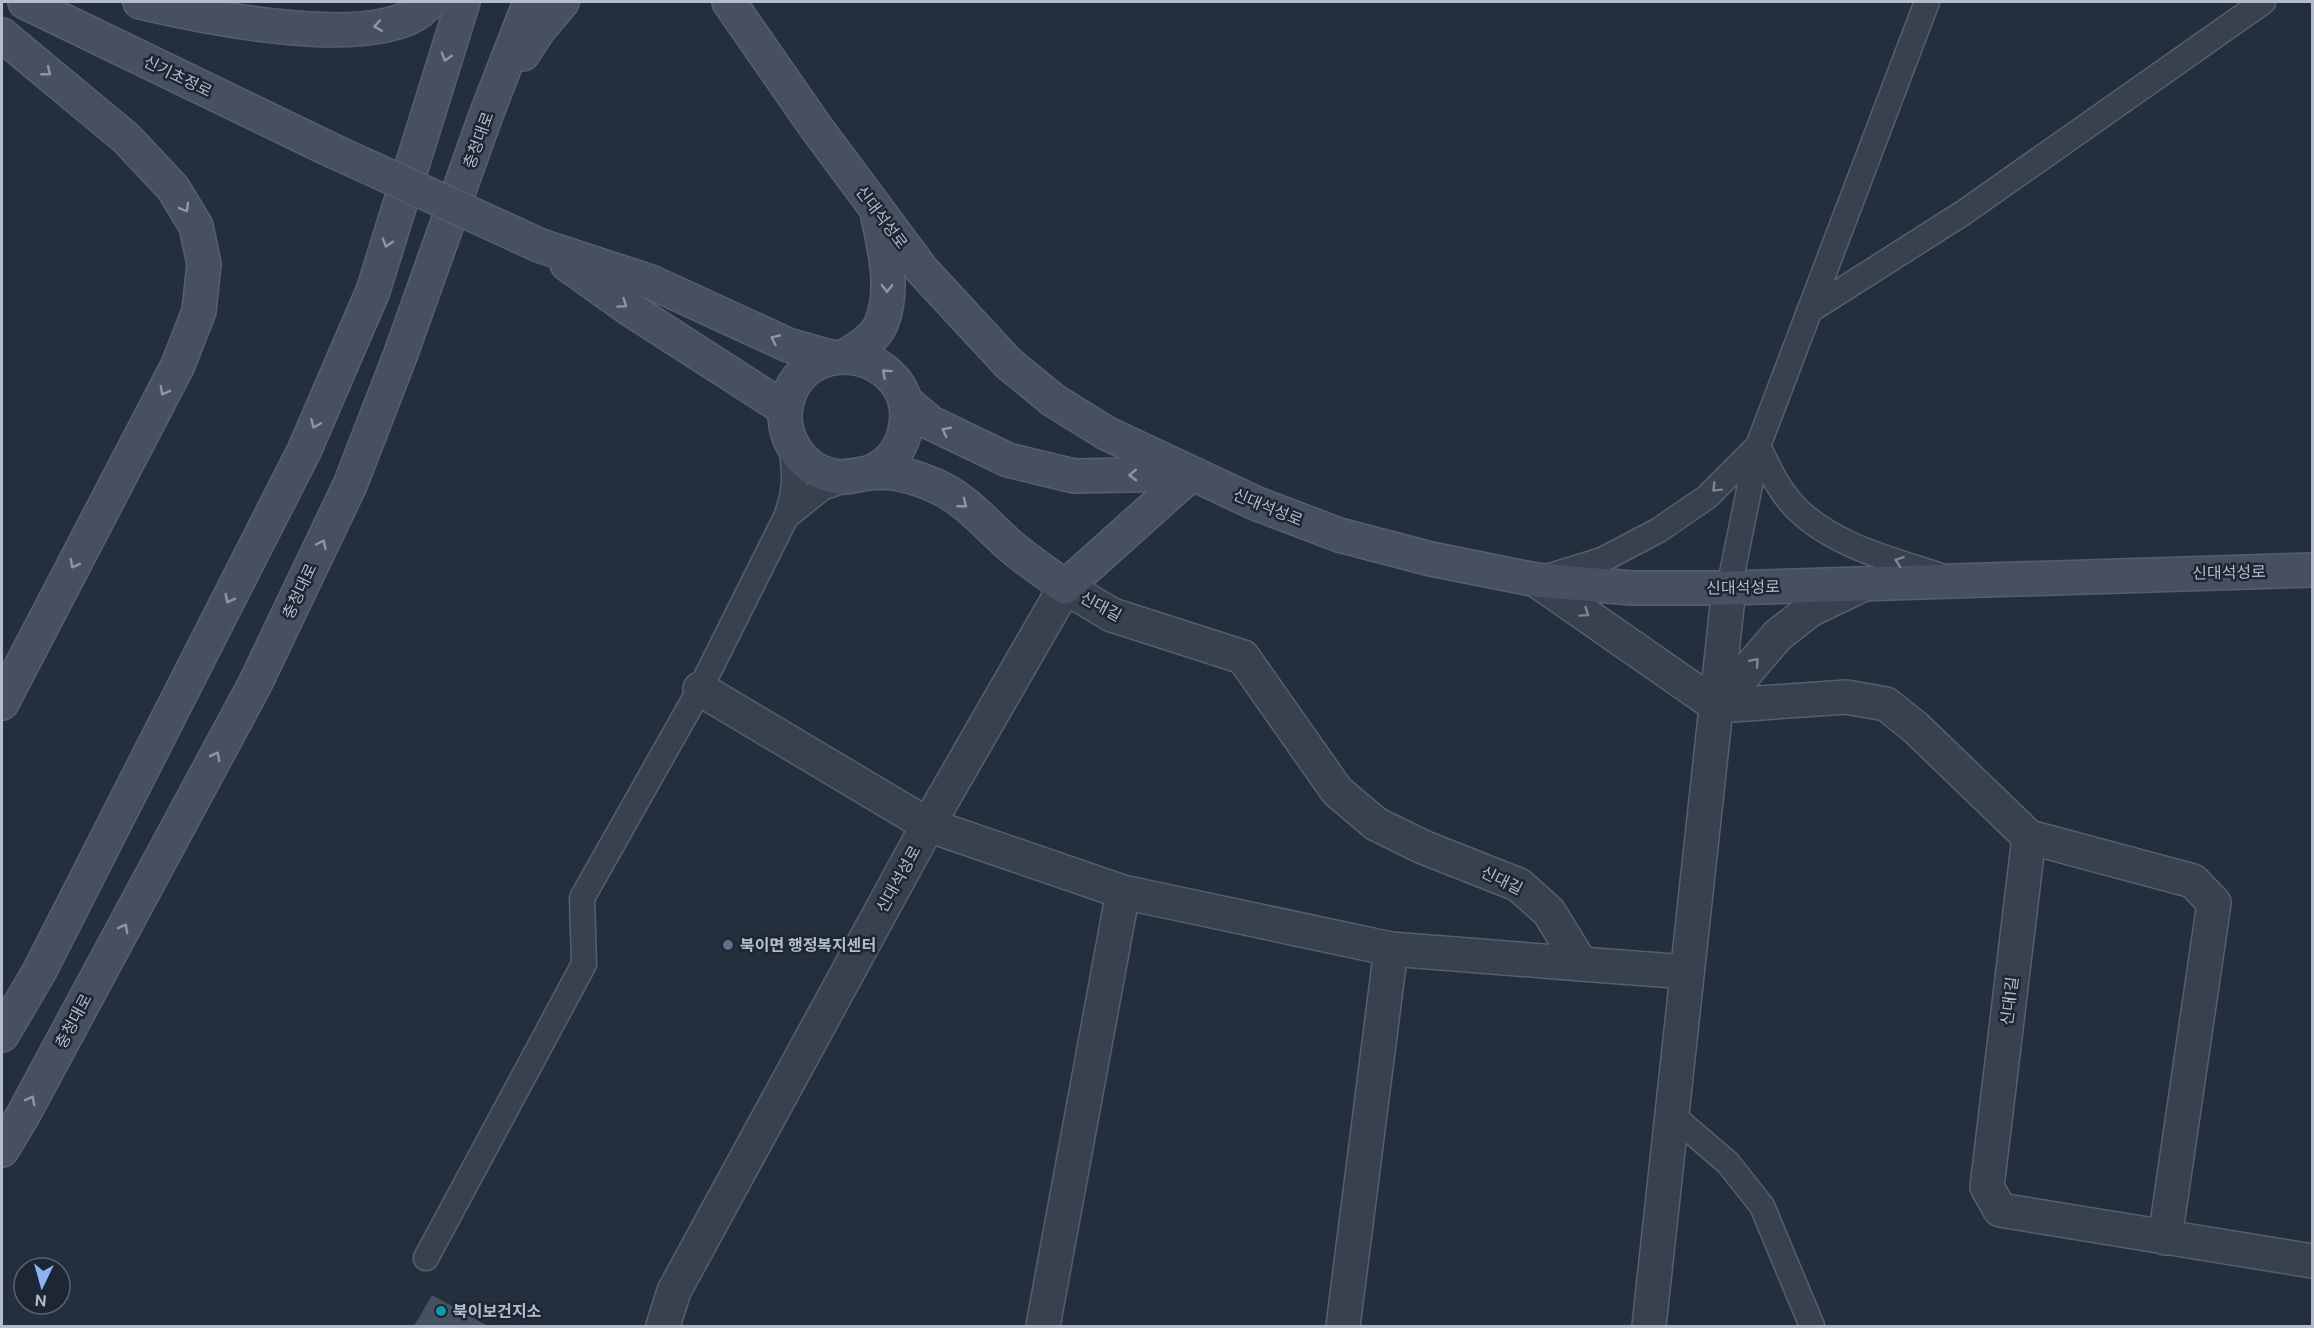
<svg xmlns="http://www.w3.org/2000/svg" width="2314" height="1328" viewBox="0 0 2314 1328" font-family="'DM Sans','Noto Sans KR',sans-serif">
  <rect width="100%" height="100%" fill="#242f3e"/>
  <!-- building -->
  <path fill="#455162" d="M 432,1295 L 488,1326 L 414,1326 Z"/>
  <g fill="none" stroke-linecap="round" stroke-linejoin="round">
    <!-- lane casing -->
    <g stroke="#565f6c" stroke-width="27">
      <path id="lane" d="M 1809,311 L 1963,213 L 2263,2
        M 786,517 L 822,488 L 850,478
        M 1547,577 L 1602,560 L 1659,530 L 1707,497 L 1758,446 C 1769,469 1781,495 1800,512 C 1838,547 1893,560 1941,576
        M 1729,588 L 1758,446 L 1927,2
        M 1672,1115 L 1728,1163 L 1762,1206 L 1812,1326
        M 426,1258 L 584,964 L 582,898 L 700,689 L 786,517 C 797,487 795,475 791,444"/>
    </g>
    <!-- street casing -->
    <g stroke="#565f6c" stroke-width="36">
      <path id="street" d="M 1536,580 L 1717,706
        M 700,689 L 928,825 L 1123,892 L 1391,949 L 1581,964
        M 1717,706 L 1846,697 L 1886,704 L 1915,727 L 2029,837 L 1987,1187 L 2000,1210 L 2312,1261
        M 1717,706 L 1778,635 L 1810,610 L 1864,584
        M 2029,837 L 2193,881 L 2214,903 L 2165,1238
        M 663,1326 L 674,1291 L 928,825 L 1065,587 L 1112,615 L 1243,657 L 1337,791 L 1376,824 L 1423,847 L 1519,885 L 1549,912 L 1581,964 L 1687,972
        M 1043,1326 L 1123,892
        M 1343,1326 L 1391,949
        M 1649,1326 L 1729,588"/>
    </g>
    <!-- secondary casing -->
    <g stroke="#565f6c" stroke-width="36">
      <path id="secondary" d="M 25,2 L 331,150
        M 140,2 C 204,17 359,49 416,14 C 421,11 425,5 430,2
        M 729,2 L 815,126 L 922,270 L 1009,364 L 1053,400 L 1106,433 L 1255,503 L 1339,535 L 1431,559 L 1536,580 L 1632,588 L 1729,588 L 2312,570
        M 2,35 L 126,138 L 173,188 L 196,226 L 204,264 L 199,311 L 178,365 L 2,703
        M 523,54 L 540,28 L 562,2
        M 541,246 L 651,282 L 788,345 L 830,357
        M 567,264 L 630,309 L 785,409
        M 847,355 C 859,348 875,338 881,324 C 895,291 885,250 878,217
        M 905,401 L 931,423 L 1008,460 L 1074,476 L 1183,474
        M 870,473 C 875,470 881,467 886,463 C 909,444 914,404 895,381 C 867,347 809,348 790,392 C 775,426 796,469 834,476 C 847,479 857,474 870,473 C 893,470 919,478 940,488 C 968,501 990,529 1014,549 C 1030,562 1048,574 1065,587 L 1191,474
        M 2,1035 L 39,972 L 304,451 L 373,291 L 463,2
        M 2,1150 L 23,1115 L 255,684 L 350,485 L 400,356 L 486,115 L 530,2"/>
    </g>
    <!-- lane -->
    <use href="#lane" stroke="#38414e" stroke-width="24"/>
    <!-- street -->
    <use href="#street" stroke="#38414e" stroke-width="33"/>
    <!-- secondary -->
    <use href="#secondary" stroke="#465061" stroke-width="33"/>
    <!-- secondary-bridge casing -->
    <g stroke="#565f6c" stroke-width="36" stroke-linecap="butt">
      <path id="secondary-bridge" d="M 331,150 L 541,246"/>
    </g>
    <!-- secondary-bridge -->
    <use href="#secondary-bridge" stroke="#465061" stroke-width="33"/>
  </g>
  <!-- one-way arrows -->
  <defs><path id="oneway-chevron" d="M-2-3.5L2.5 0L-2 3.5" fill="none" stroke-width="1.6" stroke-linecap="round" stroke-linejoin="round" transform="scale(1.5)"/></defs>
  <g stroke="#8e96a5">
    <use href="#oneway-chevron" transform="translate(378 26) rotate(170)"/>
    <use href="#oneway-chevron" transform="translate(446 57) rotate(107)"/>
    <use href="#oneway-chevron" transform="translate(47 72) rotate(39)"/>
    <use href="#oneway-chevron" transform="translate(185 208) rotate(60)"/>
    <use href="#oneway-chevron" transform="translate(387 243) rotate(107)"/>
    <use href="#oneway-chevron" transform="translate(887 288) rotate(91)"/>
    <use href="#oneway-chevron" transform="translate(623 304) rotate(35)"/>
    <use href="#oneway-chevron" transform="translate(775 339) rotate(-155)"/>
    <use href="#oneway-chevron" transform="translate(886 373) rotate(-138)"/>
    <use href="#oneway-chevron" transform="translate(164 391) rotate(118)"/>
    <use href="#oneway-chevron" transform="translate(315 424) rotate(113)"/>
    <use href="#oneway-chevron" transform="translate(946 431) rotate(-153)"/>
    <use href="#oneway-chevron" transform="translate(1133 475) rotate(179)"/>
    <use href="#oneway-chevron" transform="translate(963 504) rotate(38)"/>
    <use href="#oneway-chevron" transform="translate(322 544) rotate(-65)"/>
    <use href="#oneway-chevron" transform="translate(74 564) rotate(118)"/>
    <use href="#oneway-chevron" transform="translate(229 599) rotate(117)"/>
    <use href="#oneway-chevron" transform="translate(216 756) rotate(-62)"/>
    <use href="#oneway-chevron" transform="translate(124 928) rotate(-62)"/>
    <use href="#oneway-chevron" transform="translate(31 1100) rotate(-62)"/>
  </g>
  <g stroke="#7c8592">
    <use href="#oneway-chevron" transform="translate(1716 488) rotate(135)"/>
    <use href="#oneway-chevron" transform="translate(1899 561) rotate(-161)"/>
    <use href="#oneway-chevron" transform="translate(1585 613) rotate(34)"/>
    <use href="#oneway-chevron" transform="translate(1755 662) rotate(-49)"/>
  </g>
  <!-- markers -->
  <circle fill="#5c6f8a" stroke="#1d2633" stroke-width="2" cx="728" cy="945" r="6"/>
  <circle fill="#0f9aa8" stroke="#1d2633" stroke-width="2" cx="441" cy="1311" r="6"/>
  <g text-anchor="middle" stroke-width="5" stroke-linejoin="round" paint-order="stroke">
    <!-- street labels -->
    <g font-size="16" fill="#b4bcc9" stroke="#1d2633">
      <text transform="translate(178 76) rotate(26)" y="6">신기초정로</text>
      <text transform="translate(478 140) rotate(-70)" y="6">충청대로</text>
      <text transform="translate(882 217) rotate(53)" y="6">신대석성로</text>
      <text transform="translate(1268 507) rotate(22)" y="6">신대석성로</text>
      <text transform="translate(2229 572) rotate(-1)" y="6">신대석성로</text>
      <text transform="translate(1743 587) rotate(-1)" y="6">신대석성로</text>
      <text transform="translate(299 591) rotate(-65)" y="6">충청대로</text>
      <text transform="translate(1101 606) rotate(28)" y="6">신대길</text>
      <text transform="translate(898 879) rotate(-61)" y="6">신대석성로</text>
      <text transform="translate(1502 880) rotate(26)" y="6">신대길</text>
      <text transform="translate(2009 1001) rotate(-83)" y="6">신대1길</text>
      <text transform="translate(73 1021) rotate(-62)" y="6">충청대로</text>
    </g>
    <!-- poi labels -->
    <g font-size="16" font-weight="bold" fill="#b4bcc9" stroke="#1d2633" text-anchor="start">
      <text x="740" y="951">북이면 행정복지센터</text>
      <text x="453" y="1317">북이보건지소</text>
    </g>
  </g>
  <!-- border -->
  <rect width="2314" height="1328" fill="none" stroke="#b4bcc9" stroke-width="6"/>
  <!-- north arrow -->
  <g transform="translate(42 1286) rotate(185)"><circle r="28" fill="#1d2633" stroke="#59626f" stroke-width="1.5"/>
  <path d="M0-4.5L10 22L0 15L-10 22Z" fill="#8ab4f8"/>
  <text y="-9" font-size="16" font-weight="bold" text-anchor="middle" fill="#b4bcc9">N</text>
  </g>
</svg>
